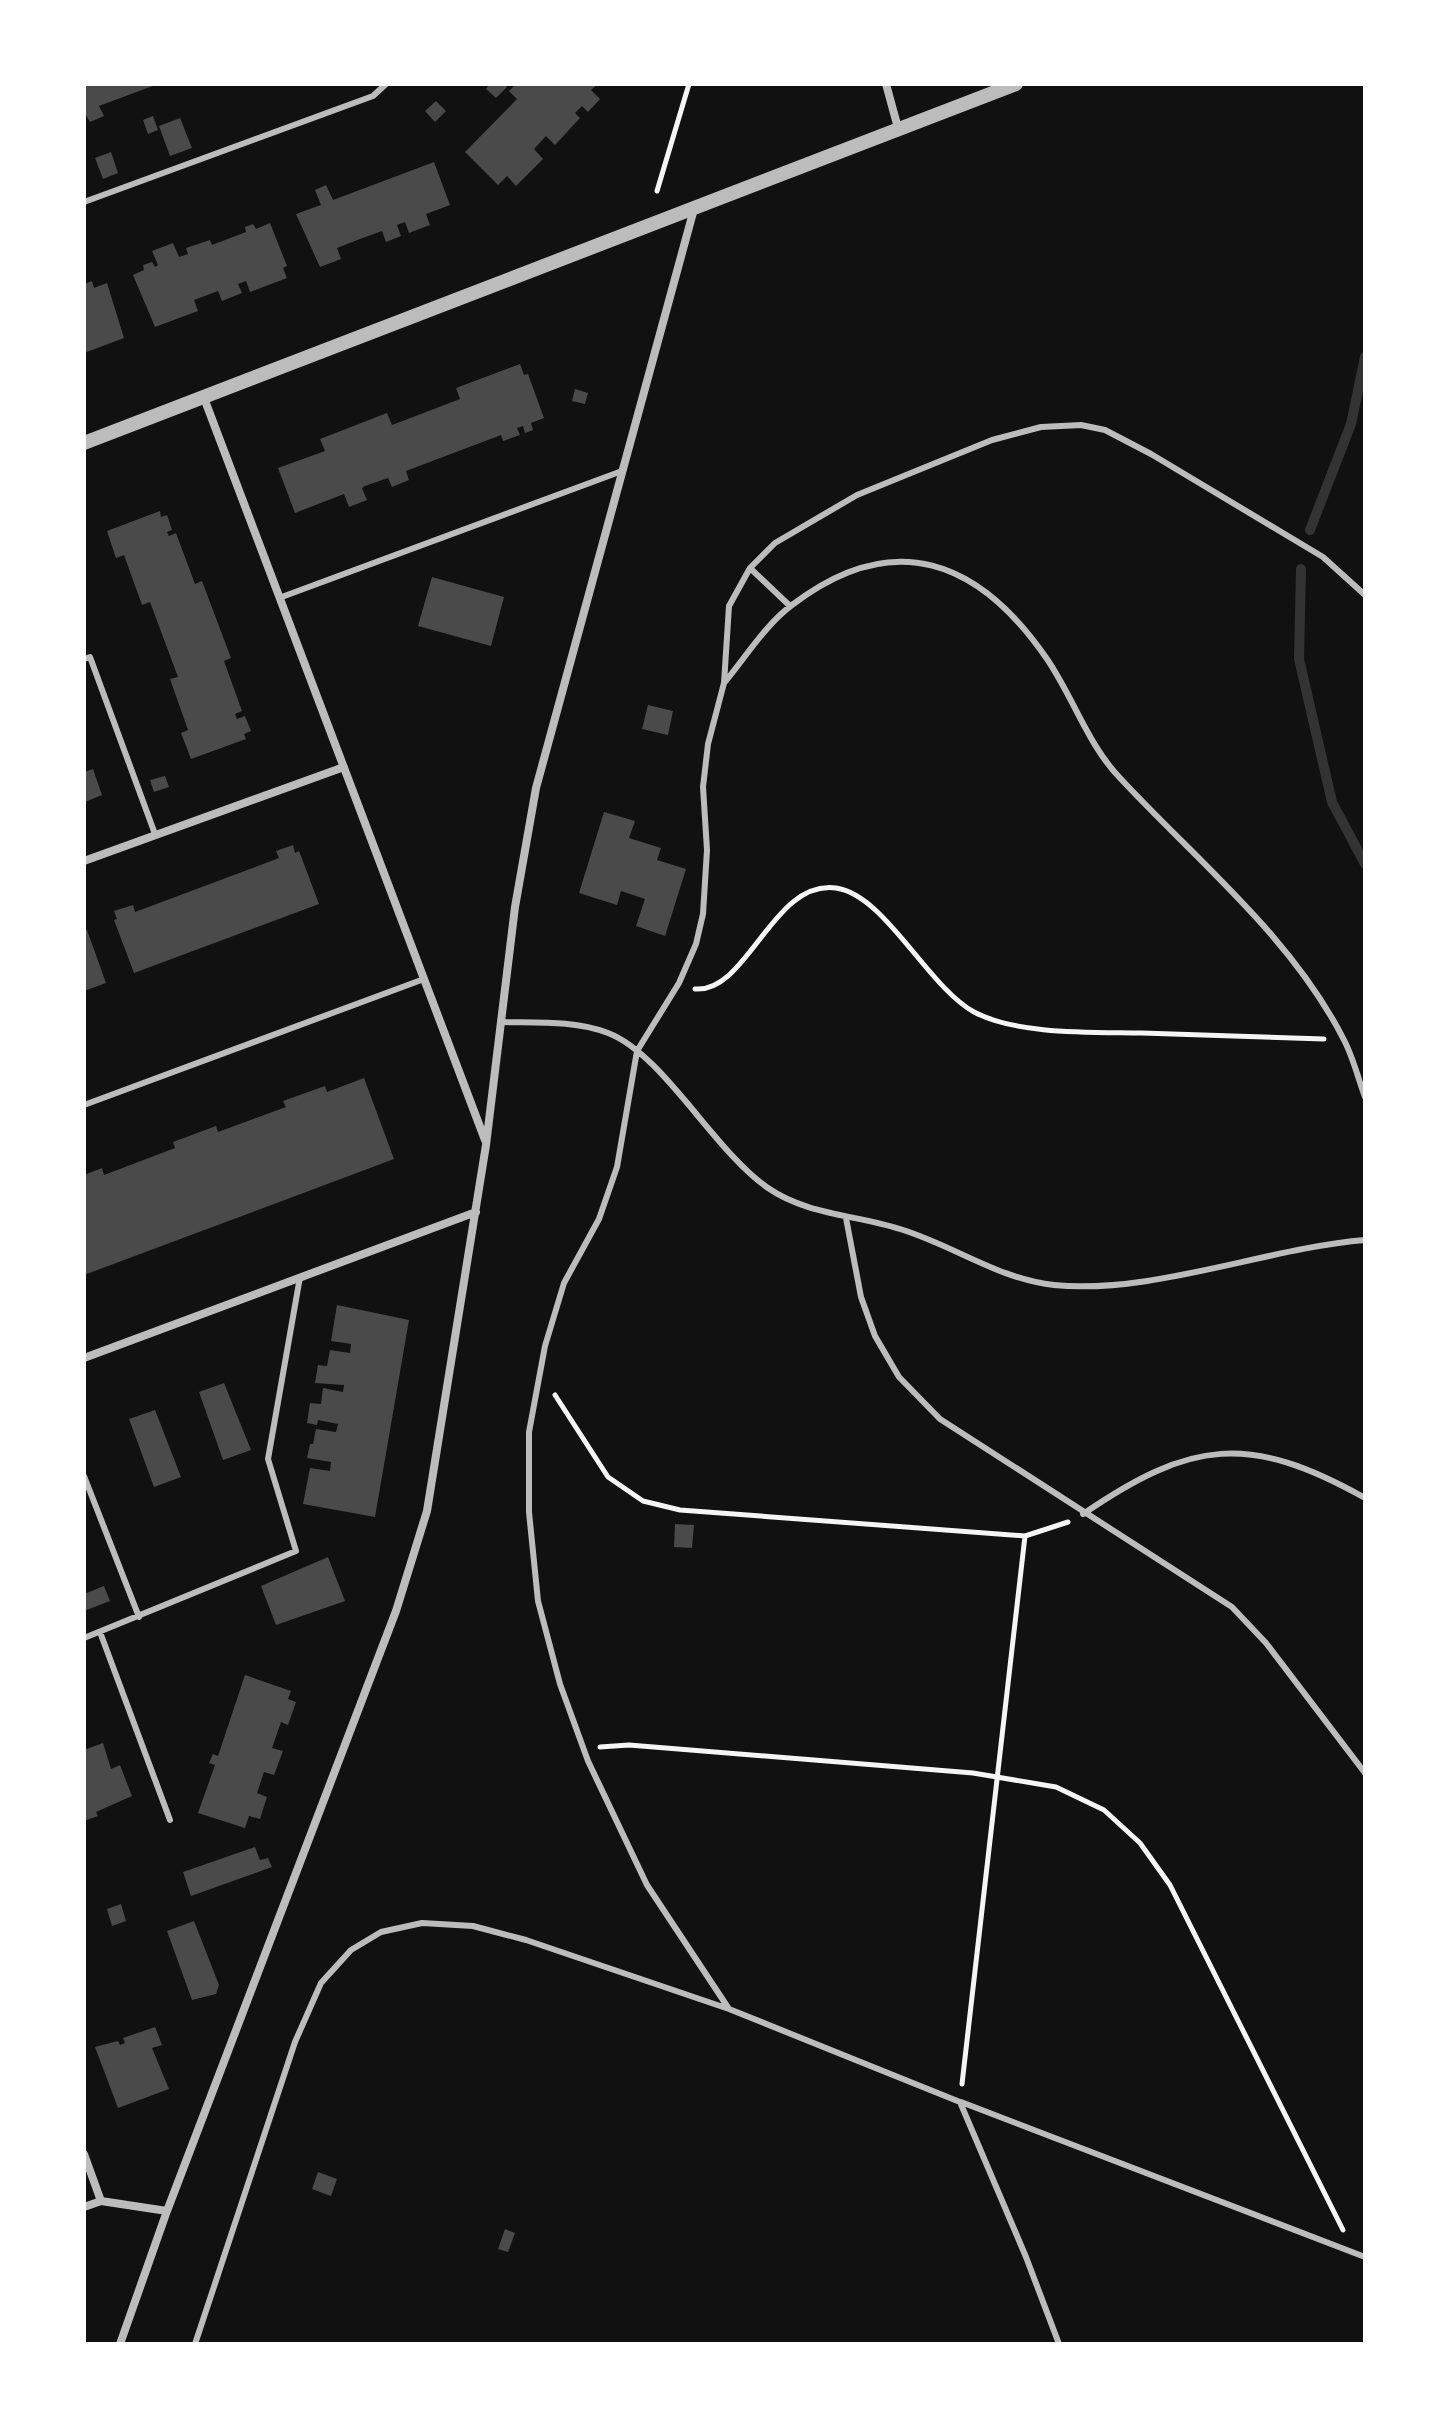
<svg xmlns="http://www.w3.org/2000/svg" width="1449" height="2428" viewBox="0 0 1449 2428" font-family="'IBM Plex Sans',sans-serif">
  <rect width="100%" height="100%" fill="#111"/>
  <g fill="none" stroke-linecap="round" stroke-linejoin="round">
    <!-- stream -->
    <path stroke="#333" stroke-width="10" d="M 1310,530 L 1351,424 L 1365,357
      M 1301,569 L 1299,659 L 1332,802 L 1365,864"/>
  </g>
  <!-- building -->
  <path fill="#4a4a4a" d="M 84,84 L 158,84 L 99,106 L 104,116 L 90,122 L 84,112 Z
    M 490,84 L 504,84 L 507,87 L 496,98 L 486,89 Z
    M 516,84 L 598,84 L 591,90 L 600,99 L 588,112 L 582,106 L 575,113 L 580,118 L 555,145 L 546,136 L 534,149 L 543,159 L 516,186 L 507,176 L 498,185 L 465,152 L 517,99 L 509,91 Z
    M 436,101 L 446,111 L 435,122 L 425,111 Z
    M 153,116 L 158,130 L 148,134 L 143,120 Z
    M 180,118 L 192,148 L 170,156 L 159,126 Z
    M 111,152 L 118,173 L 103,179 L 95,158 Z
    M 434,162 L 450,205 L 426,214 L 430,225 L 409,233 L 405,222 L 397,225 L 401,236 L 386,242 L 382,231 L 360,239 L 337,248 L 341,259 L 320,267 L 296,214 L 321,205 L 315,190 L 326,185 L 333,200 Z
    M 270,223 L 287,266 L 283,268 L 287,278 L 250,292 L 246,281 L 238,284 L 242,293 L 222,301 L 218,291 L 194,300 L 198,311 L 155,327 L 133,275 L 144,270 L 143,265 L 152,262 L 155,267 L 158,265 L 152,251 L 173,243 L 179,257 L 188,254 L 186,248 L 210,240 L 212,245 L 246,232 L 245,227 L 253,224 L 256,229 Z
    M 92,281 L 94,288 L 107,283 L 124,338 L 84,353 L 84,284 Z
    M 520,364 L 524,375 L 528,374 L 544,418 L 531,423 L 533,430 L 525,433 L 523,426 L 517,428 L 520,435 L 503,441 L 501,435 L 406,471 L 409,480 L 392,487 L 388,478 L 365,486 L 362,488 L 367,500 L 349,507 L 344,494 L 295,513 L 278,468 L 325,451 L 320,439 L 387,413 L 392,425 L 460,399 L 456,388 Z
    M 575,389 L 588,393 L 585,404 L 572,401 Z
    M 160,511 L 161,517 L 167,515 L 172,530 L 167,532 L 169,536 L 176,533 L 195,584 L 202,581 L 231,658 L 224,661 L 242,711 L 235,714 L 237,719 L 245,716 L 251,731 L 244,734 L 246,739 L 191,759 L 181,733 L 188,730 L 170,679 L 178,677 L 150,602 L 142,605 L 124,555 L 116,558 L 107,531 Z
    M 432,577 L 504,597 L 491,646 L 418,626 Z
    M 648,705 L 673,711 L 668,735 L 642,729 Z
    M 93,769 L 102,795 L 85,802 L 84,772 Z
    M 165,776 L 169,787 L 154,792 L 150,780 Z
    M 604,812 L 635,821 L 629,838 L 661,848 L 657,860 L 686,869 L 665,936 L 636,926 L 645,899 L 621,891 L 617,905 L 579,893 Z
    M 293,845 L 295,853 L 299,851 L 319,904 L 134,973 L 114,920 L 117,919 L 114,911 L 133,905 L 135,912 L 279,858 L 276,851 Z
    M 87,930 L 106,983 L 84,991 L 84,931 Z
    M 364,1078 L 394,1159 L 84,1275 L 84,1175 L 102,1168 L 104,1175 L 175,1148 L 173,1142 L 216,1126 L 218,1132 L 286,1107 L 283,1101 L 325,1086 L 327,1092 Z
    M 337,1305 L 409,1320 L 375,1517 L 303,1504 L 310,1468 L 330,1471 L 331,1462 L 307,1458 L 310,1444 L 313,1444 L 316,1429 L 336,1432 L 338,1424 L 318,1420 L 317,1425 L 307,1423 L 310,1403 L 321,1404 L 323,1388 L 343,1392 L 344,1385 L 315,1383 L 318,1365 L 327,1366 L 330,1350 L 350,1353 L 351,1344 L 331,1341 Z
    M 224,1383 L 251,1450 L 223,1460 L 199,1392 Z
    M 155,1410 L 181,1477 L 154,1487 L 129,1419 Z
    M 675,1524 L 694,1525 L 692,1548 L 674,1547 Z
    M 328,1557 L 345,1601 L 276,1625 L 261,1586 Z
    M 104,1586 L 110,1601 L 84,1611 L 84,1594 Z
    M 245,1675 L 291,1691 L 288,1699 L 296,1702 L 288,1725 L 281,1722 L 272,1748 L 283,1751 L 274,1775 L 264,1772 L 257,1793 L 267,1797 L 260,1819 L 249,1816 L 245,1828 L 198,1813 L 215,1765 L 209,1763 L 213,1754 L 218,1756 Z
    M 103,1743 L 111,1769 L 120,1765 L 132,1796 L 96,1812 L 98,1816 L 84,1821 L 84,1750 Z
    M 255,1847 L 260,1860 L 268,1858 L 272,1867 L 191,1896 L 183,1872 Z
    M 121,1904 L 126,1921 L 112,1926 L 107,1909 Z
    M 194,1921 L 219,1985 L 216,1994 L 192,2000 L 167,1931 Z
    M 155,2027 L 162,2045 L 152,2048 L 169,2089 L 118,2108 L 95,2047 L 118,2041 L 120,2045 L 125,2043 L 123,2038 Z
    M 318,2172 L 337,2179 L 331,2196 L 312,2189 Z
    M 505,2229 L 515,2233 L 508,2252 L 498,2249 Z"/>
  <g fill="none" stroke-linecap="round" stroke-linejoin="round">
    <!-- path -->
    <path stroke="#f5f5f5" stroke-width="5" d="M 657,191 L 689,84
      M 695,989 C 748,993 773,879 836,888 C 885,895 927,986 974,1012 C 1017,1035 1094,1032 1142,1033 C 1203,1035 1263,1037 1324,1039
      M 555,1395 L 608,1477 L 643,1501 L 680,1510 L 1025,1536 L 1068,1522
      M 600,1747 L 629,1745 L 973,1773 L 1056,1787 L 1104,1810 L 1140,1843 L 1170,1885 L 1343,2230
      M 962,2084 L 1025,1536"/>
    <!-- service -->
    <path stroke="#bcbcbc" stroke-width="6" d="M 84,202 L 373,96 L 386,84
      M 750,568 L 790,606
      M 279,598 L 622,471
      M 84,659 L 90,657 L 155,834
      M 724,683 C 745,658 766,624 792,605 C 894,527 979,560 1047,659 C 1073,697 1088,745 1120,778 C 1197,861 1292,937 1344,1040 C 1353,1057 1358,1078 1365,1097
      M 500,1022 C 535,1023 574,1020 608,1033 C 663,1054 714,1151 768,1188 C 807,1215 857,1215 900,1229 C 953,1245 998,1279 1054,1285 C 1151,1295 1267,1248 1365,1240
      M 84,1105 L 424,979
      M 846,1218 L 861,1297 L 875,1336 L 899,1377 L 940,1419 L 1232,1607 L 1266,1643 L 1365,1773
      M 84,1476 L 139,1617
      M 1083,1514 C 1191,1440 1249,1433 1365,1498
      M 100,1632 L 170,1820
      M 84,1638 L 296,1551 L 268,1459 L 300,1277
      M 961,2102 L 1365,2257
      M 195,2344 L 295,2042 L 321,1983 L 351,1950 L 381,1932 L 422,1923 L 473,1926 L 526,1940 L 729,2009
      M 1059,2344 L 1026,2257 L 960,2102 L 729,2009 L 647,1885 L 588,1761 L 560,1684 L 538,1601 L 529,1512 L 529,1432 L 545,1346 L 564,1283 L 599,1219 L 617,1167 L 637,1051 L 679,983 L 696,944 L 703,914 L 707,850 L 703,787 L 708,744 L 724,683 L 729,606 L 750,568 L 775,543 L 857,495 L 992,440 L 1041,427 L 1081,425 L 1105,430 L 1151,454 L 1323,557 L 1365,595"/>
    <!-- minor -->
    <path stroke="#bcbcbc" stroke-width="8" d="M 886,84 L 898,128
      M 204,398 L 485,1140
      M 84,861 L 344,767
      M 84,1358 L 476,1212
      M 84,2154 L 101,2201
      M 84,2207 L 101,2201 L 167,2211
      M 120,2344 L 167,2211 L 396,1611 L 427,1511 L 486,1145 L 515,907 L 536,788 L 694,209"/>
    <!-- tertiary -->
    <path stroke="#bcbcbc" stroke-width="14" d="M 84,443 L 1016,84"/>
  </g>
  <!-- border -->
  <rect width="1449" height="2428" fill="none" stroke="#ffffff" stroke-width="172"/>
</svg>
